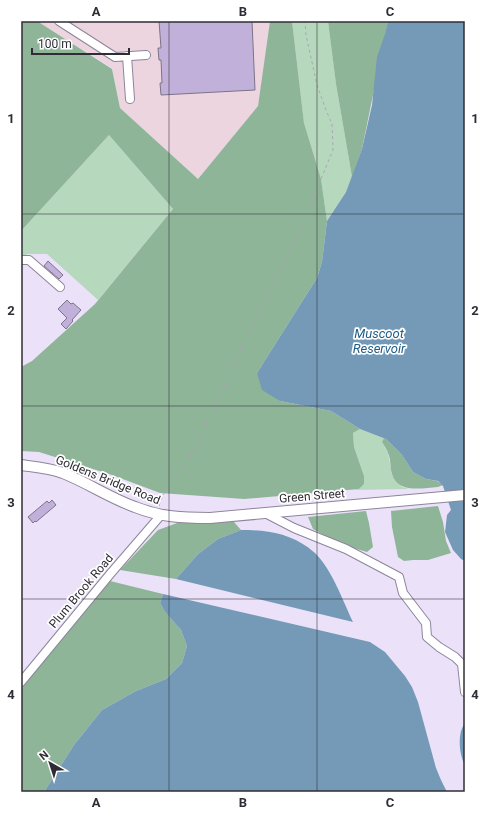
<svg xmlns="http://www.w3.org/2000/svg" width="486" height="813" viewBox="0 0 486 813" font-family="Roboto,sans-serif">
  <rect width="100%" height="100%" fill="#ebe2f9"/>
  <!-- industrial -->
  <path fill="#edd5e0" d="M 37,21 L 270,21 L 258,106 L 198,179 L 120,108 L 112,68 Z"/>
  <!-- green -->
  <path fill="#b6d8bd" d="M 292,21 L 328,21 L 336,84 L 352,177 L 346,192 L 327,221 L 321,179 L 304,123 Z
    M 109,135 L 173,209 L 98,300 L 47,254 L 28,254 L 21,257 L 21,231 Z
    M 360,429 L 384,438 L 382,442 L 388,453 L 392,475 L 402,487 L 409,489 L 354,490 L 359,489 L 364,484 L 364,476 L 354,447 L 353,433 Z"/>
  <!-- forest -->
  <path fill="#8eb597" d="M 21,21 L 37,21 L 112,69 L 120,108 L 198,179 L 258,106 L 270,21 L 292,21 L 304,123 L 321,179 L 327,221 L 322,262 L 317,278 L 257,373 L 280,401 L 331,411 L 360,429 L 353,433 L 354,447 L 364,476 L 364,484 L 359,489 L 244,499 L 160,493 L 112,475 L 39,452 L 21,451 L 21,367 L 32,361 L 95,304 L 173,209 L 109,135 L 21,231 Z
    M 328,21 L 388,21 L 362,149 L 352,177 L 336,84 Z
    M 384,438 L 386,439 L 402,455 L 413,472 L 426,479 L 437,481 L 443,485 L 438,487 C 422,488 398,494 392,474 C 390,468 391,459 388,453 C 387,449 384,446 382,442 Z
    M 438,506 L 443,522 L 446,541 L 451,553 L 428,560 L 413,560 L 404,561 L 398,557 L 392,527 L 391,511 Z
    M 366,511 L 369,523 L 373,547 L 367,552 L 350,547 L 327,537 L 313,529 L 308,517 Z
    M 234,522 L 241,530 L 218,539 L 198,554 L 176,579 L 120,570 L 158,530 L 177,523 Z
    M 110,581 L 163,594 L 160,603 L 165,612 L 181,630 L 187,646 L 182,663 L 166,679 L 136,691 L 102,710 L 74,745 L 44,792 L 21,792 L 21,689 Z"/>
  <!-- water -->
  <path fill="#749ab7" d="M 388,21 L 465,21 L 465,561 L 461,559 L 453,550 L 445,532 L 447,515 L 451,510 L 443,486 L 438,481 L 426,479 L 413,472 L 402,455 L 386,439 L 360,429 L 331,411 L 280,401 L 262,390 L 257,373 L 317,278 L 322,262 L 327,221 L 346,192 L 362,149 L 372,105 L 377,57 L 385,34 Z
    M 241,530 C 266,530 288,533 309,548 C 311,550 314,552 316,554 C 332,570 343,601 353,622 L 176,579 L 198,554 L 218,539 Z
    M 163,594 L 370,642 L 385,652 L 405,676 L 412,687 L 418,702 L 436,768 L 441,780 L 447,792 L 44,792 L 74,745 L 102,710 L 136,691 L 166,679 L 182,663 L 187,646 L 181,630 L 165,612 L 160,603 Z
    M 465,723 L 465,765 C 459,755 457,733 465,723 Z"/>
  <!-- building -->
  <path fill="#c1b0d9" stroke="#7c7388" d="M 159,21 L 252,21 L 255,90 L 161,95 L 160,83 L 162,83 L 161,60 L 159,60 L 158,48 L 161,48 Z
    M 48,261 L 63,275 L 59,279 L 44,266 Z
    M 67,300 L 71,304 L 73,303 L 81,310 L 72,320 L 73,321 L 66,329 L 61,324 L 67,318 L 58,309 Z
    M 52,500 L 56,505 L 36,522 L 35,521 L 33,523 L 28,517 L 47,501 L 49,503 Z"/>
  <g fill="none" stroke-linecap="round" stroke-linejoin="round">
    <!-- minor casing -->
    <g stroke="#8d859a" stroke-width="10">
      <path id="minor" d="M 59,21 L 115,57 L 146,55
        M 127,56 L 130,99
        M 21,260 L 29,260 L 60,287
        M 265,513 L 294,528 L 346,549 L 399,577 L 403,593 L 426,623 L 427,637 L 439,647 L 455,657 L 462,664 L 465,692
        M 21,682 L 111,573 L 161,515"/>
    </g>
    <!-- major casing -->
    <g stroke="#8d859a" stroke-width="12">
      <path id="major" d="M 21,465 C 35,467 49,468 63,473 C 88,483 110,498 135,507 C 160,517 183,518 210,518 L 465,495"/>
    </g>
    <!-- path -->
    <path stroke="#ada5b8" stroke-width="1" stroke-dasharray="3 3" stroke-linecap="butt" d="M 159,506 C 163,491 173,480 182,468 C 187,462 190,455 194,449 L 255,320 L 297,237 L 333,150 L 332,124 L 326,110 L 317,85 L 306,35 L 305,21"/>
    <!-- minor -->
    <use href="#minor" stroke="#fff" stroke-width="8"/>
    <!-- major -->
    <use href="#major" stroke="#fff" stroke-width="10"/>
  </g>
  <!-- grid -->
  <path fill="none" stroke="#302c35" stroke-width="1" stroke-opacity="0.55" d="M 169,21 L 169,792M 317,21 L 317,792M 21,214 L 465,214M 21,406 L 465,406M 21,599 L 465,599"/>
  <g text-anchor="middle" stroke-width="3.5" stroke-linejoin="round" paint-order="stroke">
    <!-- street labels -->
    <g font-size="12" fill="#302c35" stroke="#fff">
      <text transform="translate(108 480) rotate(22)" y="4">Goldens Bridge Road</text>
      <text transform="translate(312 496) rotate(-5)" y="4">Green Street</text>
      <text transform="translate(81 591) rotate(-50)" y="4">Plum Brook Road</text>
    </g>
    <!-- water labels -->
    <g font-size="13" font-style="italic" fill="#1e5d85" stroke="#fff">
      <text x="379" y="338">Muscoot<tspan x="379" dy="15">Reservoir</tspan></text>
    </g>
  </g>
  <!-- border -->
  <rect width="486" height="813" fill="none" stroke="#ffffff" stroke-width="44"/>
  <!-- north arrow -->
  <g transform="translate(50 763) rotate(321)" stroke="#ffffff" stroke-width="3" paint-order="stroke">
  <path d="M0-3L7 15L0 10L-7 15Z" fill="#302c35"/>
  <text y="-6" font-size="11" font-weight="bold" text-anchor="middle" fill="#302c35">N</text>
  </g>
  <!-- scale -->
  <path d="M32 48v6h97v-6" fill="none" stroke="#302c35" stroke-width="2"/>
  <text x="38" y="48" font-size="12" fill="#302c35" stroke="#ffffff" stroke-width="3" paint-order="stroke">100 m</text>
  <rect x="22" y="22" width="442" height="769" fill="none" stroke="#302c35" stroke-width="1.5"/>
  <g font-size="13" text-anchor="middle" font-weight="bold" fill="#302c35">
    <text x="96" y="16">A</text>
    <text x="243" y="16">B</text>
    <text x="390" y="16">C</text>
    <text x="11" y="123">1</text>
    <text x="475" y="123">1</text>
    <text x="11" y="315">2</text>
    <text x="475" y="315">2</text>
    <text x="11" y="507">3</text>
    <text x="475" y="507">3</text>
    <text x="11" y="699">4</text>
    <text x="475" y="699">4</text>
    <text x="96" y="807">A</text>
    <text x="243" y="807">B</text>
    <text x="390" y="807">C</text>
  </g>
</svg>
